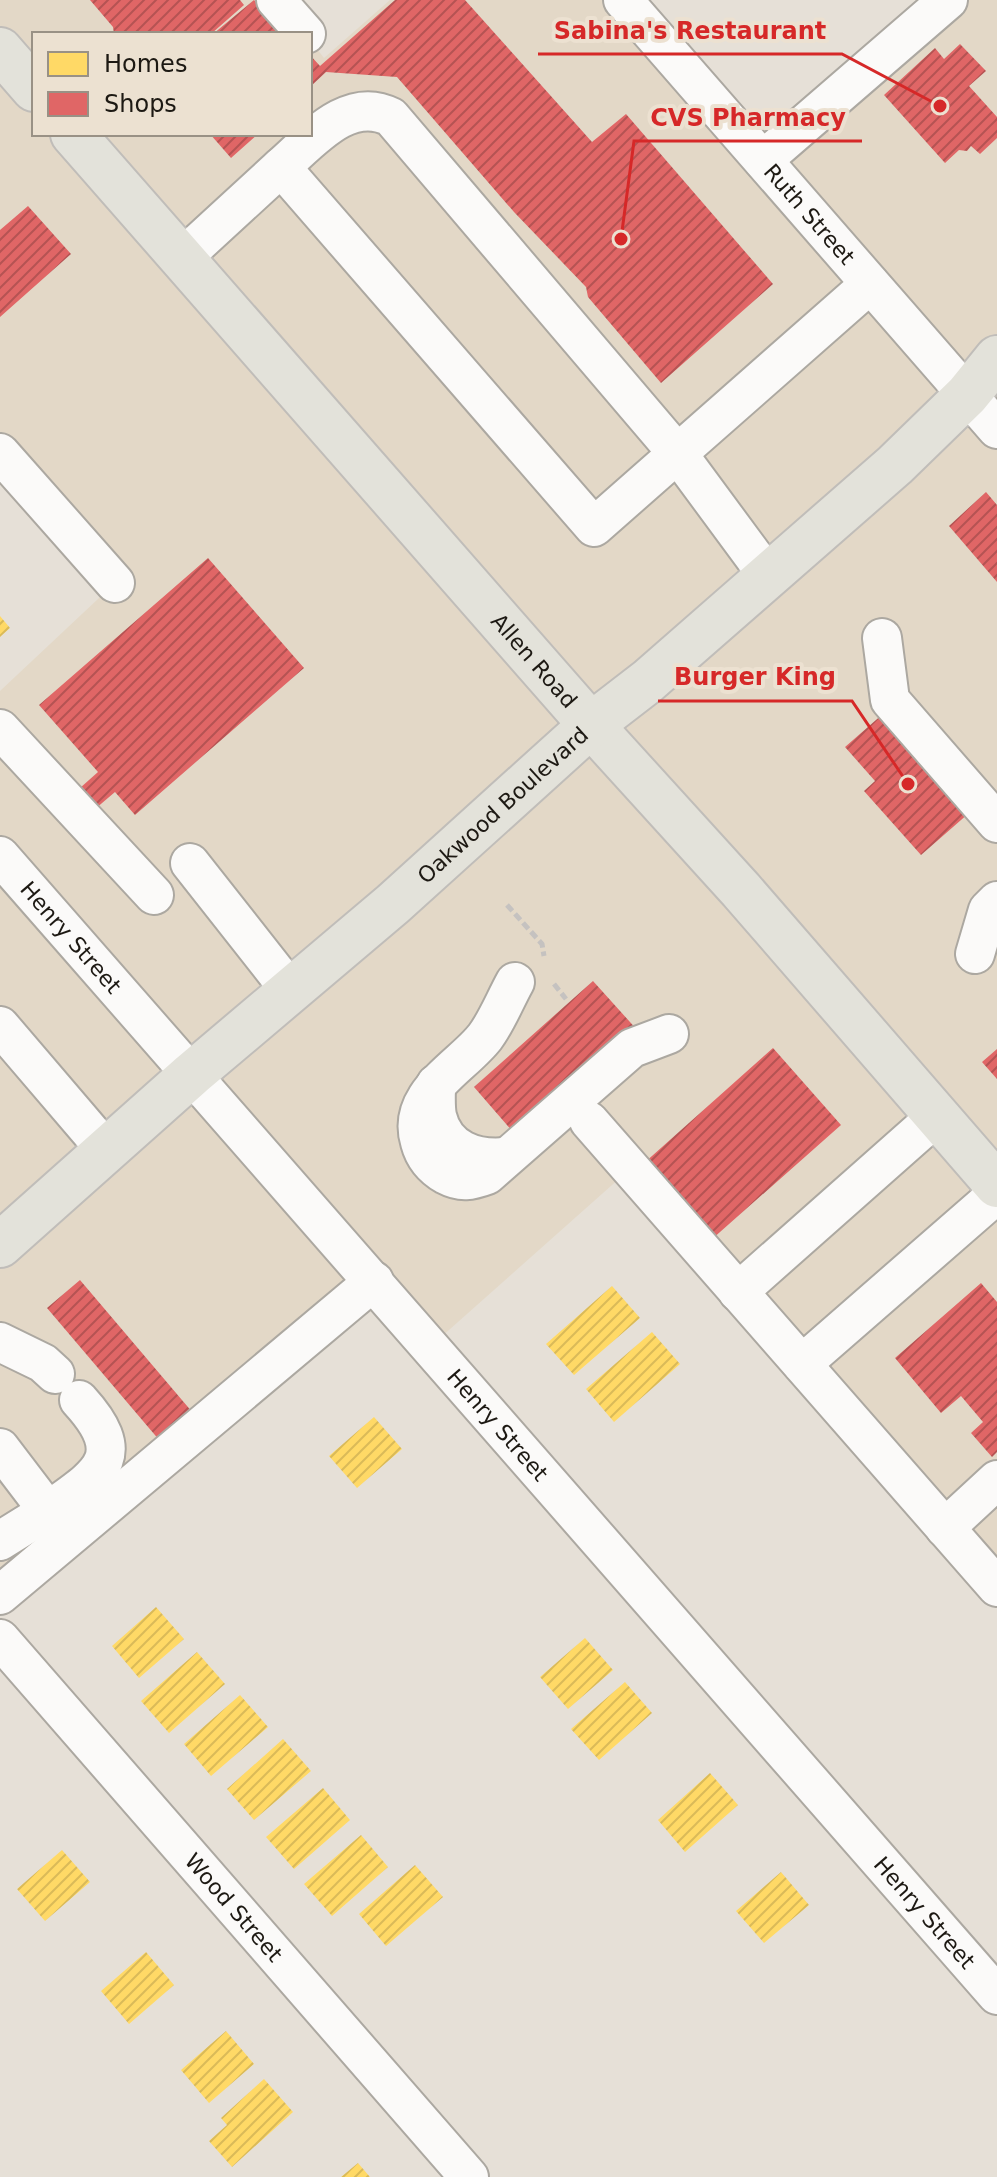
<svg xmlns="http://www.w3.org/2000/svg" width="997" height="2177" viewBox="0 0 997 2177" font-family="'DejaVu Sans',sans-serif">
  <defs>
    <pattern id="homes-hatch" width="6" height="6" patternUnits="userSpaceOnUse" patternTransform="scale(2)"><rect width="6" height="6" fill="#ffd966"/><path d="M-1 1l2-2M0 6l6-6M5 7l2-2" fill="none" stroke="#daba58"/></pattern>
    <pattern id="shops-hatch" width="6" height="6" patternUnits="userSpaceOnUse" patternTransform="scale(2)"><rect width="6" height="6" fill="#e06666"/><path d="M-1 1l2-2M0 6l6-6M5 7l2-2" fill="none" stroke="#b55353"/></pattern>
  </defs>
  <rect width="100%" height="100%" fill="#e6e0d7"/>
  <!-- built -->
  <path fill="#e3d8c7" d="M 0,0 L 276,0 L 306,34 L 34,34 L 34,134 L 310,134 L 310,40 L 324,58 L 390,0 L 623,0 L 763,160 L 948,0 L 997,0 L 997,1587 L 630,1169 L 431,1346 L 374,1282 L 0,1595 L 0,691 L 115,583 L 0,453 Z"/>
  <!-- homes -->
  <path fill="url(#homes-hatch)" d="M 0,616 L 10,628 L 0,637 Z
    M 612,1286 L 640,1318 L 574,1375 L 546,1344 Z
    M 652,1332 L 680,1364 L 614,1422 L 586,1389 Z
    M 374,1417 L 402,1449 L 357,1488 L 329,1456 Z
    M 156,1607 L 184,1639 L 139,1678 L 112,1646 Z
    M 585,1638 L 613,1670 L 568,1709 L 540,1677 Z
    M 197,1652 L 225,1684 L 169,1733 L 141,1701 Z
    M 625,1682 L 652,1713 L 599,1760 L 571,1729 Z
    M 240,1695 L 268,1727 L 211,1776 L 184,1744 Z
    M 283,1739 L 311,1771 L 254,1820 L 227,1789 Z
    M 710,1773 L 738,1805 L 685,1852 L 658,1820 Z
    M 323,1788 L 350,1820 L 294,1869 L 266,1837 Z
    M 361,1835 L 388,1867 L 332,1916 L 304,1884 Z
    M 62,1850 L 90,1882 L 45,1921 L 17,1889 Z
    M 415,1865 L 443,1897 L 386,1946 L 359,1914 Z
    M 781,1872 L 809,1905 L 764,1943 L 736,1911 Z
    M 146,1952 L 174,1985 L 129,2024 L 101,1991 Z
    M 226,2031 L 254,2064 L 209,2103 L 181,2070 Z
    M 264,2079 L 293,2112 L 232,2167 L 209,2141 L 227,2125 L 221,2118 Z
    M 358,2163 L 370,2177 L 341,2177 Z"/>
  <!-- shops -->
  <path fill="url(#shops-hatch)" d="M 90,0 L 240,0 L 244,5 L 211,34 L 114,34 L 113,27 Z
    M 254,0 L 283,34 L 213,34 Z
    M 395,0 L 465,0 L 592,142 L 626,114 L 773,284 L 661,383 L 588,297 L 586,287 L 514,212 L 397,77 L 326,72 L 310,87 L 310,55 L 320,66 Z
    M 960,44 L 986,71 L 969,86 L 997,117 L 997,138 L 980,154 L 971,146 L 967,151 L 959,150 L 945,163 L 884,95 L 935,48 L 944,59 Z
    M 210,134 L 258,134 L 231,158 Z
    M 28,206 L 71,254 L 0,317 L 0,230 Z
    M 986,492 L 997,505 L 997,582 L 949,526 Z
    M 208,558 L 304,668 L 135,815 L 115,792 L 88,815 L 71,796 L 98,772 L 39,705 Z
    M 884,713 L 969,813 L 921,855 L 864,791 L 875,781 L 845,747 Z
    M 593,981 L 639,1032 L 513,1132 L 474,1087 Z
    M 773,1048 L 841,1125 L 711,1240 L 643,1164 Z
    M 997,1049 L 997,1079 L 982,1062 Z
    M 80,1280 L 193,1413 L 160,1441 L 47,1308 Z
    M 981,1283 L 997,1302 L 997,1452 L 992,1457 L 971,1433 L 983,1422 L 961,1396 L 941,1413 L 895,1358 Z"/>
  <g fill="none" stroke-linecap="round" stroke-linejoin="round">
    <!-- minor casing -->
    <g stroke="#aca8a1" stroke-width="42">
      <g id="minor">
        <path d="M 276,0 L 306,34"/>
        <path id="s1" d="M 623,0 L 997,429"/>
        <path d="M 763,160 L 948,0"/>
        <path d="M 281,167 C 311,141 348,95 391,117 L 678,454 L 768,576"/>
        <path d="M 182,258 L 281,167 L 594,527 L 870,284"/>
        <path d="M 0,453 L 115,583"/>
        <path d="M 882,638 L 890,700 L 997,823"/>
        <path d="M 0,729 L 154,895"/>
        <path id="s2" d="M 0,856 L 997,1995"/>
        <path d="M 190,863 L 290,990"/>
        <path d="M 975,954 L 988,910 L 997,901"/>
        <path d="M 515,982 C 505,1000 497,1021 485,1037 C 462,1067 405,1094 420,1142 C 424,1157 432,1167 446,1175 C 461,1183 471,1181 487,1175 L 632,1048 L 669,1034"/>
        <path d="M 0,1026 L 106,1150"/>
        <path d="M 436,1084 C 436,1093 435,1106 437,1116 C 445,1150 476,1160 506,1157"/>
        <path d="M 589,1121 L 997,1587"/>
        <path d="M 738,1292 L 938,1115"/>
        <path d="M 0,1342 L 43,1363 L 55,1374"/>
        <path d="M 802,1364 L 997,1194"/>
        <path d="M 0,1448 L 48,1511 C 98,1475 132,1458 79,1400"/>
        <path d="M 945,1528 L 997,1480"/>
        <path d="M 0,1541 L 48,1511"/>
        <path d="M 0,1595 L 374,1281"/>
        <path id="s3" d="M 0,1639 L 469,2177"/>
      </g>
    </g>
    <!-- major casing -->
    <g stroke="#c0bdb9" stroke-width="48">
      <g id="major">
        <path d="M 0,50 L 34,89"/>
        <path id="s4" d="M 73,134 L 591,725 L 741,890 L 997,1185"/>
        <path id="s5" d="M 0,1245 L 192,1074 L 393,904 L 591,725 L 648,681 L 895,465 L 967,395 L 997,358"/>
      </g>
    </g>
    <!-- path -->
    <path stroke="#c5c2c0" stroke-width="5" stroke-dasharray="8 4" stroke-linecap="butt" d="M 507,905 L 542,944 L 544,956
      M 554,984 L 566,999"/>
    <!-- minor -->
    <use href="#minor" stroke="#fbfaf9" stroke-width="38"/>
    <!-- major -->
    <use href="#major" stroke="#e3e2da" stroke-width="44"/>
  </g>
  <g text-anchor="middle" stroke-width="8" stroke-linejoin="round" paint-order="stroke">
    <!-- street labels -->
    <g font-size="22" fill="#1d1913" stroke="#ece1d1">
      <text dy="8" stroke="none"><textPath href="#s1" startOffset="284">Ruth Street</textPath></text>
      <text dy="8" stroke="none"><textPath href="#s4" startOffset="700">Allen Road</textPath></text>
      <text dy="8" stroke="none"><textPath href="#s5" startOffset="668">Oakwood Boulevard</textPath></text>
      <text dy="8" stroke="none"><textPath href="#s2" startOffset="108">Henry Street</textPath></text>
      <text dy="8" stroke="none"><textPath href="#s2" startOffset="756">Henry Street</textPath></text>
      <text dy="8" stroke="none"><textPath href="#s3" startOffset="356">Wood Street</textPath></text>
      <text dy="8" stroke="none"><textPath href="#s2" startOffset="1404">Henry Street</textPath></text>
    </g>
  </g>
  <!-- callouts -->
  <path fill="none" stroke="#d62828" stroke-width="3" d="M940 106L842 54H538M621 239L634 141H862M908 784L852 701H658"/>
  <g fill="#d62828" stroke="#ece1d1" stroke-width="3">
    <circle cx="940" cy="106" r="8"/>
    <circle cx="621" cy="239" r="8"/>
    <circle cx="908" cy="784" r="8"/>
  </g>
  <g font-size="24" text-anchor="middle" font-weight="bold" fill="#d62828" stroke="#ece1d1" stroke-width="8" stroke-linejoin="round" paint-order="stroke">
    <text x="690" y="39">Sabina's Restaurant</text>
    <text x="748" y="126">CVS Pharmacy</text>
    <text x="755" y="685">Burger King</text>
  </g>
  <!-- legend -->
  <rect x="32" y="32" width="280" height="104" fill="#ece1d1" stroke="#999185" stroke-width="2"/>
  <rect x="48" y="52" width="40" height="24" fill="#ffd966" stroke="#999185" stroke-width="2"/>
  <text x="104" y="72" font-size="24" fill="#1d1913">Homes</text>
  <rect x="48" y="92" width="40" height="24" fill="#e06666" stroke="#999185" stroke-width="2"/>
  <text x="104" y="112" font-size="24" fill="#1d1913">Shops</text>
</svg>
